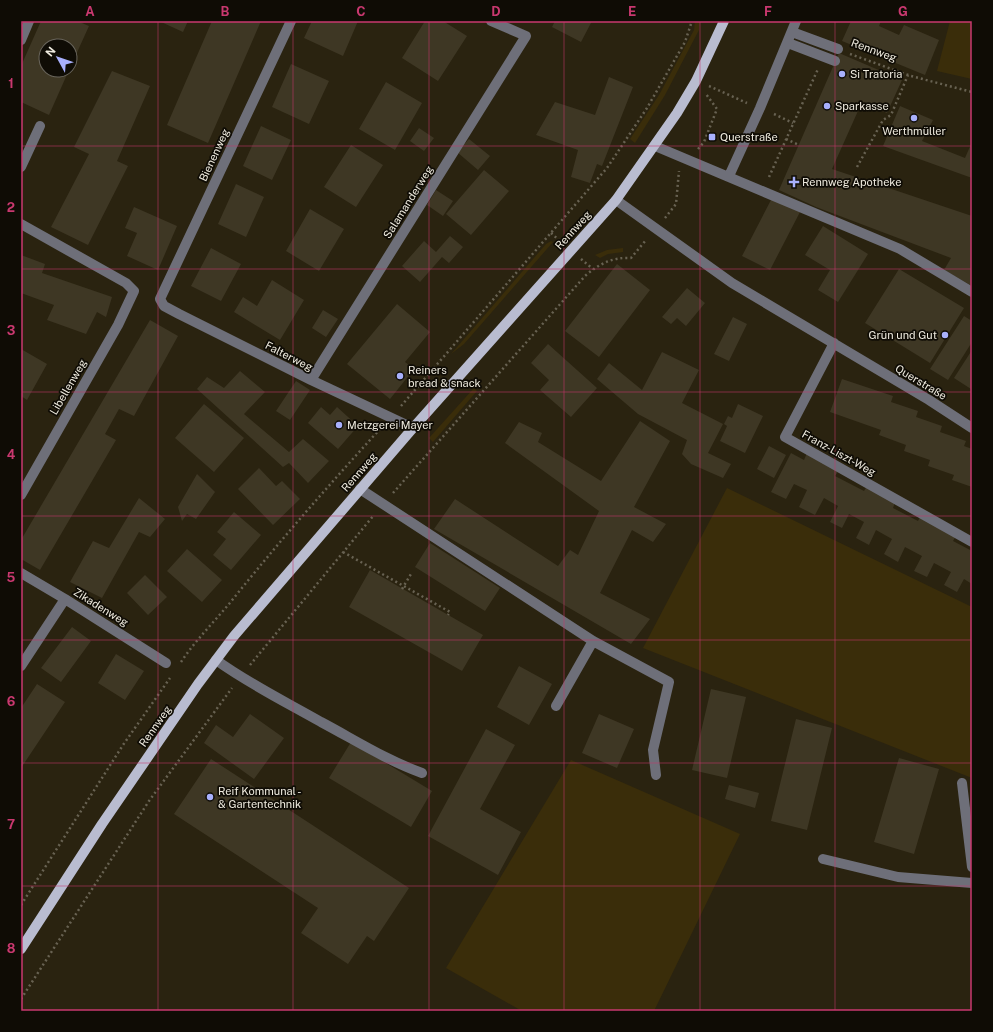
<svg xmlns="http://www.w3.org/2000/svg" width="993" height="1032" viewBox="0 0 993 1032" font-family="'Public Sans',sans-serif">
  <rect width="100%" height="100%" fill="#2a2310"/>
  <!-- green -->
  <path fill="#3a2d0a" d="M 695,21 L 700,21 L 699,30 L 665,95 L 635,143 L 630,139 L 659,95 L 694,30 Z
    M 950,21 L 972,21 L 972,79 L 937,71 Z
    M 551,241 L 553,242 L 464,344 L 451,354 L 546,244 Z
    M 623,248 L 623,252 L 608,254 L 600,258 L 595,255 L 607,250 Z
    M 474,388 L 477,391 L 433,442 L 429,438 Z
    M 727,488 L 972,607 L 972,778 L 643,648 Z
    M 571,760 L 740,834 L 654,1011 L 522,1011 L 446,968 Z"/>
  <!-- building -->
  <path fill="#3e3724" d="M 41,21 L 77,21 L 89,26 L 70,68 L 70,46 L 46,46 L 46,70 L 69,70 L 49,115 L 21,102 L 21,66 Z
    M 159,21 L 188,21 L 183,32 Z
    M 212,21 L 261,21 L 208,143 L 167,125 Z
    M 312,21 L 358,21 L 343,56 L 304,38 Z
    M 425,21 L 443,21 L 467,36 L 438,81 L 402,58 Z
    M 555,21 L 592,21 L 581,42 L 552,27 Z
    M 851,21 L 881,21 L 879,26 L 899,35 L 904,25 L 939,40 L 925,75 L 842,41 Z
    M 839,53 L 902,80 L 887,113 L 862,102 L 832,169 L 972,216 L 972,286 L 944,270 L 951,258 L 816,207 L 779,190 Z
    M 291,64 L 329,81 L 309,124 L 272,107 Z
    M 112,71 L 150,86 L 117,161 L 128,166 L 88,245 L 51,227 L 89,154 L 74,147 Z
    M 609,77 L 633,87 L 602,166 L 597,164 L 590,183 L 571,177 L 578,150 L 536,135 L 555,102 L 595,115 Z
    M 386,82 L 422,103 L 395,150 L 359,129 Z
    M 900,106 L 933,120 L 922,141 L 965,158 L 972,142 L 972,178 L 883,146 Z
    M 261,126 L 291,140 L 272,180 L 243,166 Z
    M 419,128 L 434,138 L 424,151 L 410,141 Z
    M 469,139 L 490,156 L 478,170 L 457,152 Z
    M 351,145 L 383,165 L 356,207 L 324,187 Z
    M 484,170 L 509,191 L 471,235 L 446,214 Z
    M 236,184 L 264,197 L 246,237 L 218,224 Z
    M 436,190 L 453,201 L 443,216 L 427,205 Z
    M 772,198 L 800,212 L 770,270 L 742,256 Z
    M 134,207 L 177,226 L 158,270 L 127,256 L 137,233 L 125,228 Z
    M 310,209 L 344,229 L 319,271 L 286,251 Z
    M 823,226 L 868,254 L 838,302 L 818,290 L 830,270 L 805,255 Z
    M 450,236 L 463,247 L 449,263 L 442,257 L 420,282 L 402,266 L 424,241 L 436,252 Z
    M 211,248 L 241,264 L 221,301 L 191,286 Z
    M 21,255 L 45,264 L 42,273 L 112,297 L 106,317 L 97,312 L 86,334 L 47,320 L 54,305 L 21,293 Z
    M 617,264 L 650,290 L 599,357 L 565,331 Z
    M 899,269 L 964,308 L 930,363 L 865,323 Z
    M 272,280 L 304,300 L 280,340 L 234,312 L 243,297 L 257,306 Z
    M 687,288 L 705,303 L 686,326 L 677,318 L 671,324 L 662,317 Z
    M 397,304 L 430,332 L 405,362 L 414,369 L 390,399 L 347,364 Z
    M 323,310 L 338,319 L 326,337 L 312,328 Z
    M 964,316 L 972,321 L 972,342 L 948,380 L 930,369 Z
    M 733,317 L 747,324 L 729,361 L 714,354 Z
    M 150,320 L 178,336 L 134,416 L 119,409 L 105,434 L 116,440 L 40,570 L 21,559 L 21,540 Z
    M 548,344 L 597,388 L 571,417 L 540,390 L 549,380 L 531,363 Z
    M 21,349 L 47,364 L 27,400 L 21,396 Z
    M 972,350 L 972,387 L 971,389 L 954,378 Z
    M 662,352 L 699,370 L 682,403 L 723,424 L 708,453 L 731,464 L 723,478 L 691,464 L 682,454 L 687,440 L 638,414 L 597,379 L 609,363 L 642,390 Z
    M 240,371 L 265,392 L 244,414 L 289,452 L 303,439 L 329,461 L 308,483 L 289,463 L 283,467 L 197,389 L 207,377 L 224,388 Z
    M 842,379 L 893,396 L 891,402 L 918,411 L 916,417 L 942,426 L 940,432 L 966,441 L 964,446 L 972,449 L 972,487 L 952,480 L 954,475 L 928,466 L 930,460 L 904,451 L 906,445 L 879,435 L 881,430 L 830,412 Z
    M 296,381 L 310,390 L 290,420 L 276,411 Z
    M 204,404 L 244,438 L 214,472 L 175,438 Z
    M 738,404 L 763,416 L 745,453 L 720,441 L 727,426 L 724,424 L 728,416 L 732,418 Z
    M 321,407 L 330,415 L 337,407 L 358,426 L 338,449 L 308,423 Z
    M 640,421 L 670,441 L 634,507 L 666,524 L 653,542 L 632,530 L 600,593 L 650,619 L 631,644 L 434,529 L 455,499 L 558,566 L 570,550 L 578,555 L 599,511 L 505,443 L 519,422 L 542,433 L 538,442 L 601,481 Z
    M 769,446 L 786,455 L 774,478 L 757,469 Z
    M 791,453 L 804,460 L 807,453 L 839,470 L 835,476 L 864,491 L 867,486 L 895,502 L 893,508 L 918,521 L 920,517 L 956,536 L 953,541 L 972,551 L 972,584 L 964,579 L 957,592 L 944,585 L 951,572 L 934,563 L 927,577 L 914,571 L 922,556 L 905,547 L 898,562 L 884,554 L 892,539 L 876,530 L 869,545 L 856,538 L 864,522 L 849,514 L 842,528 L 830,522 L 838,506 L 824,498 L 815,515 L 799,507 L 807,490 L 794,484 L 786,499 L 771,492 Z
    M 259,468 L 276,486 L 282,481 L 300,499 L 273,525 L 238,489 Z
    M 197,474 L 215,492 L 196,519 L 187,514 L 182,521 L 178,507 Z
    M 139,498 L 165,519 L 150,537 L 139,532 L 102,598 L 70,582 L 93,541 L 109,548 Z
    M 234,512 L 261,535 L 231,570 L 213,555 L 226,539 L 217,532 Z
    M 430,543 L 500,588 L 485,611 L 415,567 Z
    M 187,549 L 222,580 L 202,602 L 167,571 Z
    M 370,570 L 483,635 L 462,671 L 349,607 Z
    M 145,575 L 167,597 L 148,615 L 127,593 Z
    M 72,627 L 91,641 L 61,682 L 41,668 Z
    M 116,654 L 144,671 L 125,700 L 98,683 Z
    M 519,666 L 552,684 L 529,725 L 497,707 Z
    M 37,684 L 65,702 L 21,768 L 21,708 Z
    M 711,689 L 746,697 L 727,778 L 692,770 Z
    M 250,714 L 284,738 L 254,779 L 204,743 L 216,725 L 233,737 Z
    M 599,714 L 634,729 L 617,768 L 582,753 Z
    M 796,719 L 832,728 L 807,830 L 771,821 Z
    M 486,729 L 515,745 L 480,809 L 521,832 L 498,875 L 428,836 Z
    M 351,742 L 432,791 L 411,827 L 329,778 Z
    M 899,758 L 939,769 L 914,854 L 874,842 Z
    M 211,759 L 409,888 L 374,941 L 367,936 L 348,964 L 301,933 L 318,908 L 174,814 Z
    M 729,785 L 759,793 L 755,808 L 725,799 Z"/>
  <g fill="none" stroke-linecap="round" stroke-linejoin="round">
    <!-- path -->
    <path stroke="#686252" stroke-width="2.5" stroke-dasharray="2 3" stroke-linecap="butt" d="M 850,54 L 911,76 L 972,92
      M 709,86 L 747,103
      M 774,114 L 793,123
      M 786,139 L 799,145
      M 698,149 L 704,142 L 717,109 L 706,94
      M 857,167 L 883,120 L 891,115 L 908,75
      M 769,177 L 818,69
      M 665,218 L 676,204 L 679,171
      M 551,233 L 561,242
      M 581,259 L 593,269
      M 401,406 L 607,168 L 647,108 L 685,42 L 692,21
      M 393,493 L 585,276 C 599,264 612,257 631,258 L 646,240
      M 343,552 L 450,612 L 448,615
      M 402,589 L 411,574
      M 181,662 C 195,641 213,623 229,604 C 277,544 328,486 380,429
      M 250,665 L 374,515
      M 21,905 L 123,745 L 170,678
      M 21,999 L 149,801 L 232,688"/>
    <!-- minor -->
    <path stroke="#6e6f79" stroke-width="10" d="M 291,21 L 160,299 L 164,306 L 179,314 L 311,380 L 413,428
      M 792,32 L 838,49
      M 21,40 L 29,21
      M 788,43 L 835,61
      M 655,146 L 900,249 L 972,292
      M 21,167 L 40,126
      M 729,176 L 760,108 L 796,21
      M 616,200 L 732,283 L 929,400 L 972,428
      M 21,224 L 126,283 L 134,291 L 118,325 L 21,495
      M 834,343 L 785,437 L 972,542
      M 311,380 L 526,36 L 491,21
      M 360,489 L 593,641 L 669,682 L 653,750 L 656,775
      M 21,573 L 65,599 L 166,663
      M 216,660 C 249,684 286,702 321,722 C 355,740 386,760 422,773
      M 21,666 L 65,599
      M 556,706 L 593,641
      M 962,783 L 972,867
      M 823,859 L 898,877 L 972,883"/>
    <!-- major -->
    <path stroke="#b9bcd0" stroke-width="10" d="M 21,949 L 102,824 L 198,684 L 234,636 L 413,428 L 616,200 L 677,113 L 696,81 L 724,21"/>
  </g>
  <!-- grid -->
  <path fill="none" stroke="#c9386f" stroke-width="1" stroke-opacity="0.55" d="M 158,21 L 158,1011M 293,21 L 293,1011M 429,21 L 429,1011M 564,21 L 564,1011M 700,21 L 700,1011M 835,21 L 835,1011M 21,146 L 972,146M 21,269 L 972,269M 21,392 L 972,392M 21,516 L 972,516M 21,640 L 972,640M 21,763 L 972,763M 21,886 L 972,886"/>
  <!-- markers -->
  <g fill="#a8b0fc" stroke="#0f0c05" stroke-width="1.5">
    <circle cx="842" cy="74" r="4"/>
    <circle cx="827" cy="106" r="4"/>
    <circle cx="914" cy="118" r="4"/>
    <rect x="708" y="133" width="8" height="8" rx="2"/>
    <path d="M792 176h4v4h4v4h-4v4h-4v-4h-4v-4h4z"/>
    <circle cx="945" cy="335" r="4"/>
    <circle cx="400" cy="376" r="4"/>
    <circle cx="339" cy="425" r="4"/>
    <circle cx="210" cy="797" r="4"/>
  </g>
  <g text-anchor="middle" stroke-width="3.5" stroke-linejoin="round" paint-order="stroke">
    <!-- street labels -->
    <g font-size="11" fill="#efebdf" stroke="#0f0c05">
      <text transform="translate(874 50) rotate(20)" y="4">Rennweg</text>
      <text transform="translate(214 155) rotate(-65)" y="4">Bienenweg</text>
      <text transform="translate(408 202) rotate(-58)" y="4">Salamanderweg</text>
      <text transform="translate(573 230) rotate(-48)" y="4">Rennweg</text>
      <text transform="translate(289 356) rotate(27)" y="4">Falterweg</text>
      <text transform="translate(921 382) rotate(31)" y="4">Querstraße</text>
      <text transform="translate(68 387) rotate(-60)" y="4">Libellenweg</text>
      <text transform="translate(839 453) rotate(29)" y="4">Franz-Liszt-Weg</text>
      <text transform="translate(359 472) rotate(-49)" y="4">Rennweg</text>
      <text transform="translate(101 607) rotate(32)" y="4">Zikadenweg</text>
      <text transform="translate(155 726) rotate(-55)" y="4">Rennweg</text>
    </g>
    <!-- poi labels -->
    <g font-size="11" fill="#efebdf" stroke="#0f0c05" text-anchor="start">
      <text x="850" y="78">Si Tratoria</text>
      <text x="835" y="110">Sparkasse</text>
      <text x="914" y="135" text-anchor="middle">Werthmüller</text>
      <text x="720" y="141">Querstraße</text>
      <text x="802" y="186">Rennweg Apotheke</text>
      <text x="937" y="339" text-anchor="end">Grün und Gut</text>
      <text x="408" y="374">Reiners<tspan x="408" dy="13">bread &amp; snack</tspan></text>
      <text x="347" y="429">Metzgerei Mayer</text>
      <text x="218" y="795">Reif Kommunal -<tspan x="218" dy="13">&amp; Gartentechnik</tspan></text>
    </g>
  </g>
  <!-- border -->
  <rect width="993" height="1032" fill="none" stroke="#0f0c05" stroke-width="44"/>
  <!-- north arrow -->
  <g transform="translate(58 58) rotate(310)"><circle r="19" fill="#0f0c05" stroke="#69655c"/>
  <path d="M0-3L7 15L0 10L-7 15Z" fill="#a8b0fc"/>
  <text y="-6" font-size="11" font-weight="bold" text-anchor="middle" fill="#efebdf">N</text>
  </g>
  <rect x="22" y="22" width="949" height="988" fill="none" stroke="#c9386f" stroke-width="1.5"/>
  <g font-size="13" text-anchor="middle" font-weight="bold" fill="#c9386f">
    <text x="90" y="16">A</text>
    <text x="225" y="16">B</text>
    <text x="361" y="16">C</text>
    <text x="496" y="16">D</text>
    <text x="632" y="16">E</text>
    <text x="768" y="16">F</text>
    <text x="903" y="16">G</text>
    <text x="11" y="88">1</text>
    <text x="11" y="212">2</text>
    <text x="11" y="335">3</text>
    <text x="11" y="459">4</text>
    <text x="11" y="582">5</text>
    <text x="11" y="706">6</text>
    <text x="11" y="829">7</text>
    <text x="11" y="953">8</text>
  </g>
</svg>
